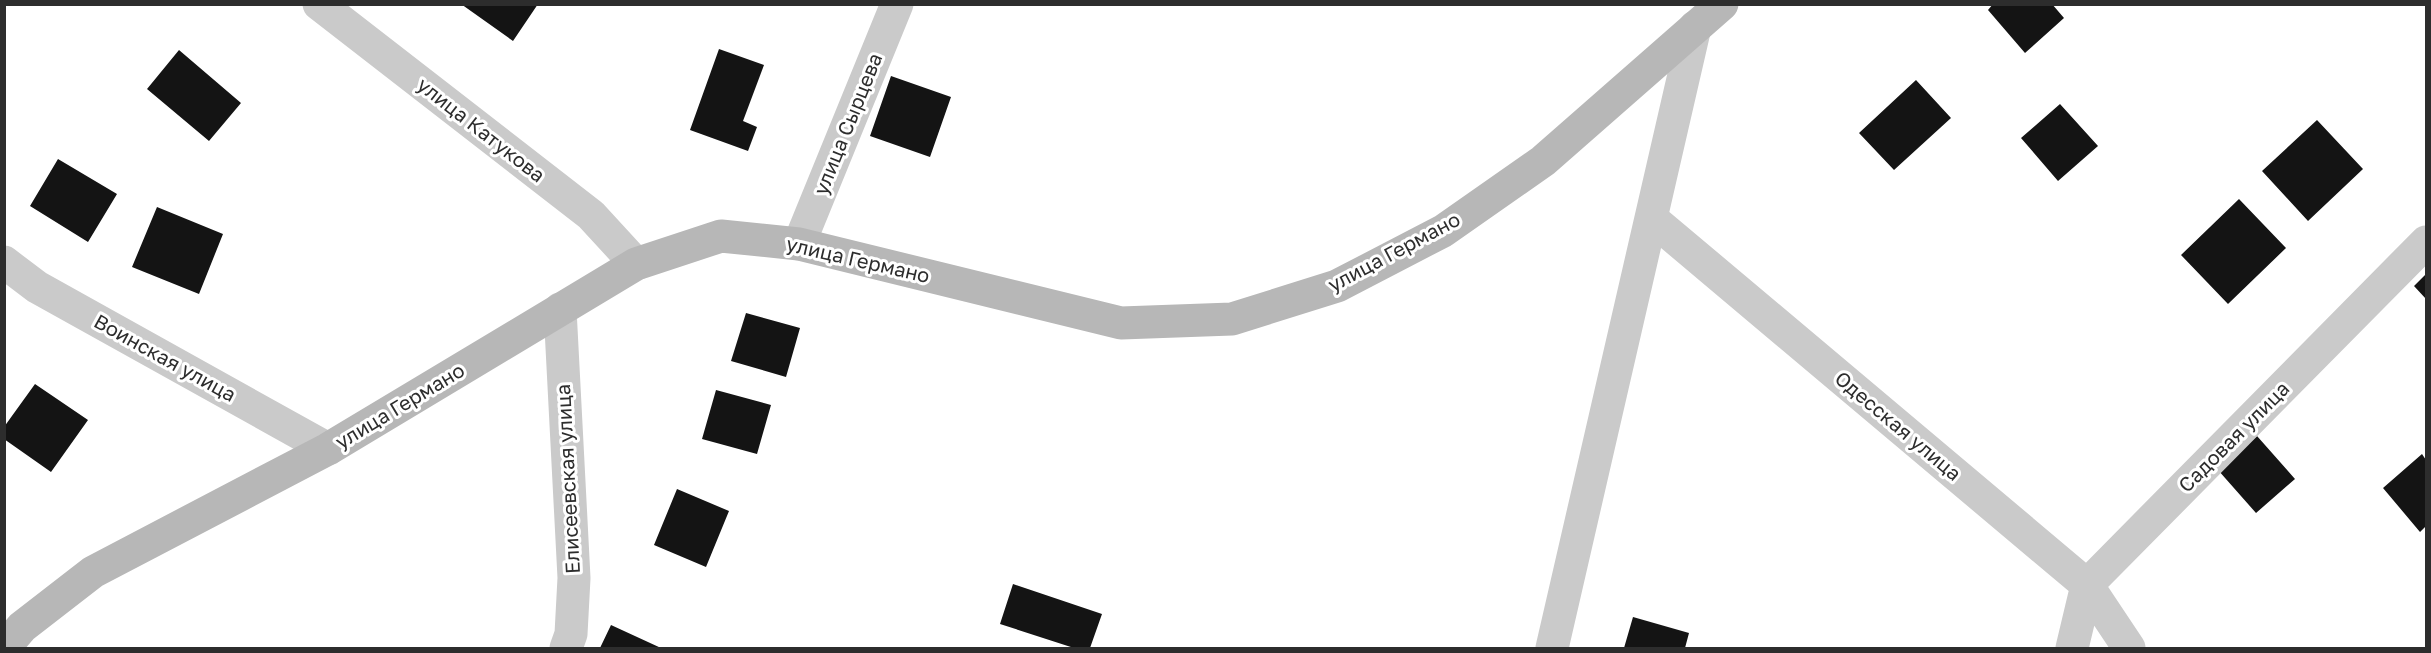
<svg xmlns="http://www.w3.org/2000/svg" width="2431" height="653" viewBox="0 0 2431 653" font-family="'Golos Text',sans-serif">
  <rect width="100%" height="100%" fill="#fff"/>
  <!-- building -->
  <path fill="#141414" d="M 461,4 L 538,4 L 513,41 Z
    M 1993,4 L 2052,4 L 2064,18 L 2025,53 L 1988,10 Z
    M 719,49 L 764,65 L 743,121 L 757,127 L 748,151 L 690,130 Z
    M 179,50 L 241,103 L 209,141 L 147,89 Z
    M 891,76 L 951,97 L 930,157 L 870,136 Z
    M 1916,80 L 1951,118 L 1894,170 L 1859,133 Z
    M 2060,104 L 2098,146 L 2058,181 L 2021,138 Z
    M 2317,120 L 2363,169 L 2308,221 L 2262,171 Z
    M 58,159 L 117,194 L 88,242 L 30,206 Z
    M 2239,199 L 2286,248 L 2228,304 L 2181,255 Z
    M 157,207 L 223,234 L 199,294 L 132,267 Z
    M 2426,274 L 2426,299 L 2414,286 Z
    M 746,313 L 800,328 L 786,377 L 731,361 Z
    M 35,384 L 88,420 L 51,472 L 4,439 L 4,427 Z
    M 716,390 L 771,405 L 757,454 L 702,439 Z
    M 2257,436 L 2295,479 L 2256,513 L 2218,470 Z
    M 2422,454 L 2426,460 L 2426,526 L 2420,532 L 2383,488 Z
    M 677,489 L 729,511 L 706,567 L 654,545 Z
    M 1013,584 L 1102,614 L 1090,648 L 1074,648 L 1000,624 Z
    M 1633,617 L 1689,633 L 1685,648 L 1624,648 Z
    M 611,625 L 661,648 L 600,648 Z"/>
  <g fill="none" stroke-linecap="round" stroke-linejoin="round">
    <!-- street -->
    <path stroke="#cacaca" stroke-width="33" d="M 319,4 L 591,215 L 636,264
      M 1651,218 L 2087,585 L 2129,648
      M 799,244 L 897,4
      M 4,262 L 37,287 L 328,449
      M 560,309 L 574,578 L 571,634 L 566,648
      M 1552,648 L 1695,27
      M 2072,648 L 2087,585 L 2426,242"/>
    <!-- secondary -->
    <path stroke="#b7b7b7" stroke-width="33" d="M 4,648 L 22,627 L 93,572 L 328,449 L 636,264 L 721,236 L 799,244 L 1121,323 L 1232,319 L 1337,286 L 1443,231 L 1543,161 L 1722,4"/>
  </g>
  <g text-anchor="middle" stroke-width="6" stroke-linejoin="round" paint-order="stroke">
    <!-- street labels -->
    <g font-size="20" fill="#2d2d2d" stroke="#fff">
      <text transform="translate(848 124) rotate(-68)" y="7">улица Сырцева</text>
      <text transform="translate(481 130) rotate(38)" y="7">улица Катукова</text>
      <text transform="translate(1394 252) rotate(-28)" y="7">улица Германо</text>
      <text transform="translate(858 260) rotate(13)" y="7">улица Германо</text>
      <text transform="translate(165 358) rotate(29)" y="7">Воинская улица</text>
      <text transform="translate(400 406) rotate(-31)" y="7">улица Германо</text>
      <text transform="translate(1898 426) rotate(40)" y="7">Одесская улица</text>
      <text transform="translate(2234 437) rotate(-45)" y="7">Садовая улица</text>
      <text transform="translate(568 479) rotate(-93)" y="7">Елисеевская улица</text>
    </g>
  </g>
  <!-- border -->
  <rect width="2431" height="653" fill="none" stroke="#2d2d2d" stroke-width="12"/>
</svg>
